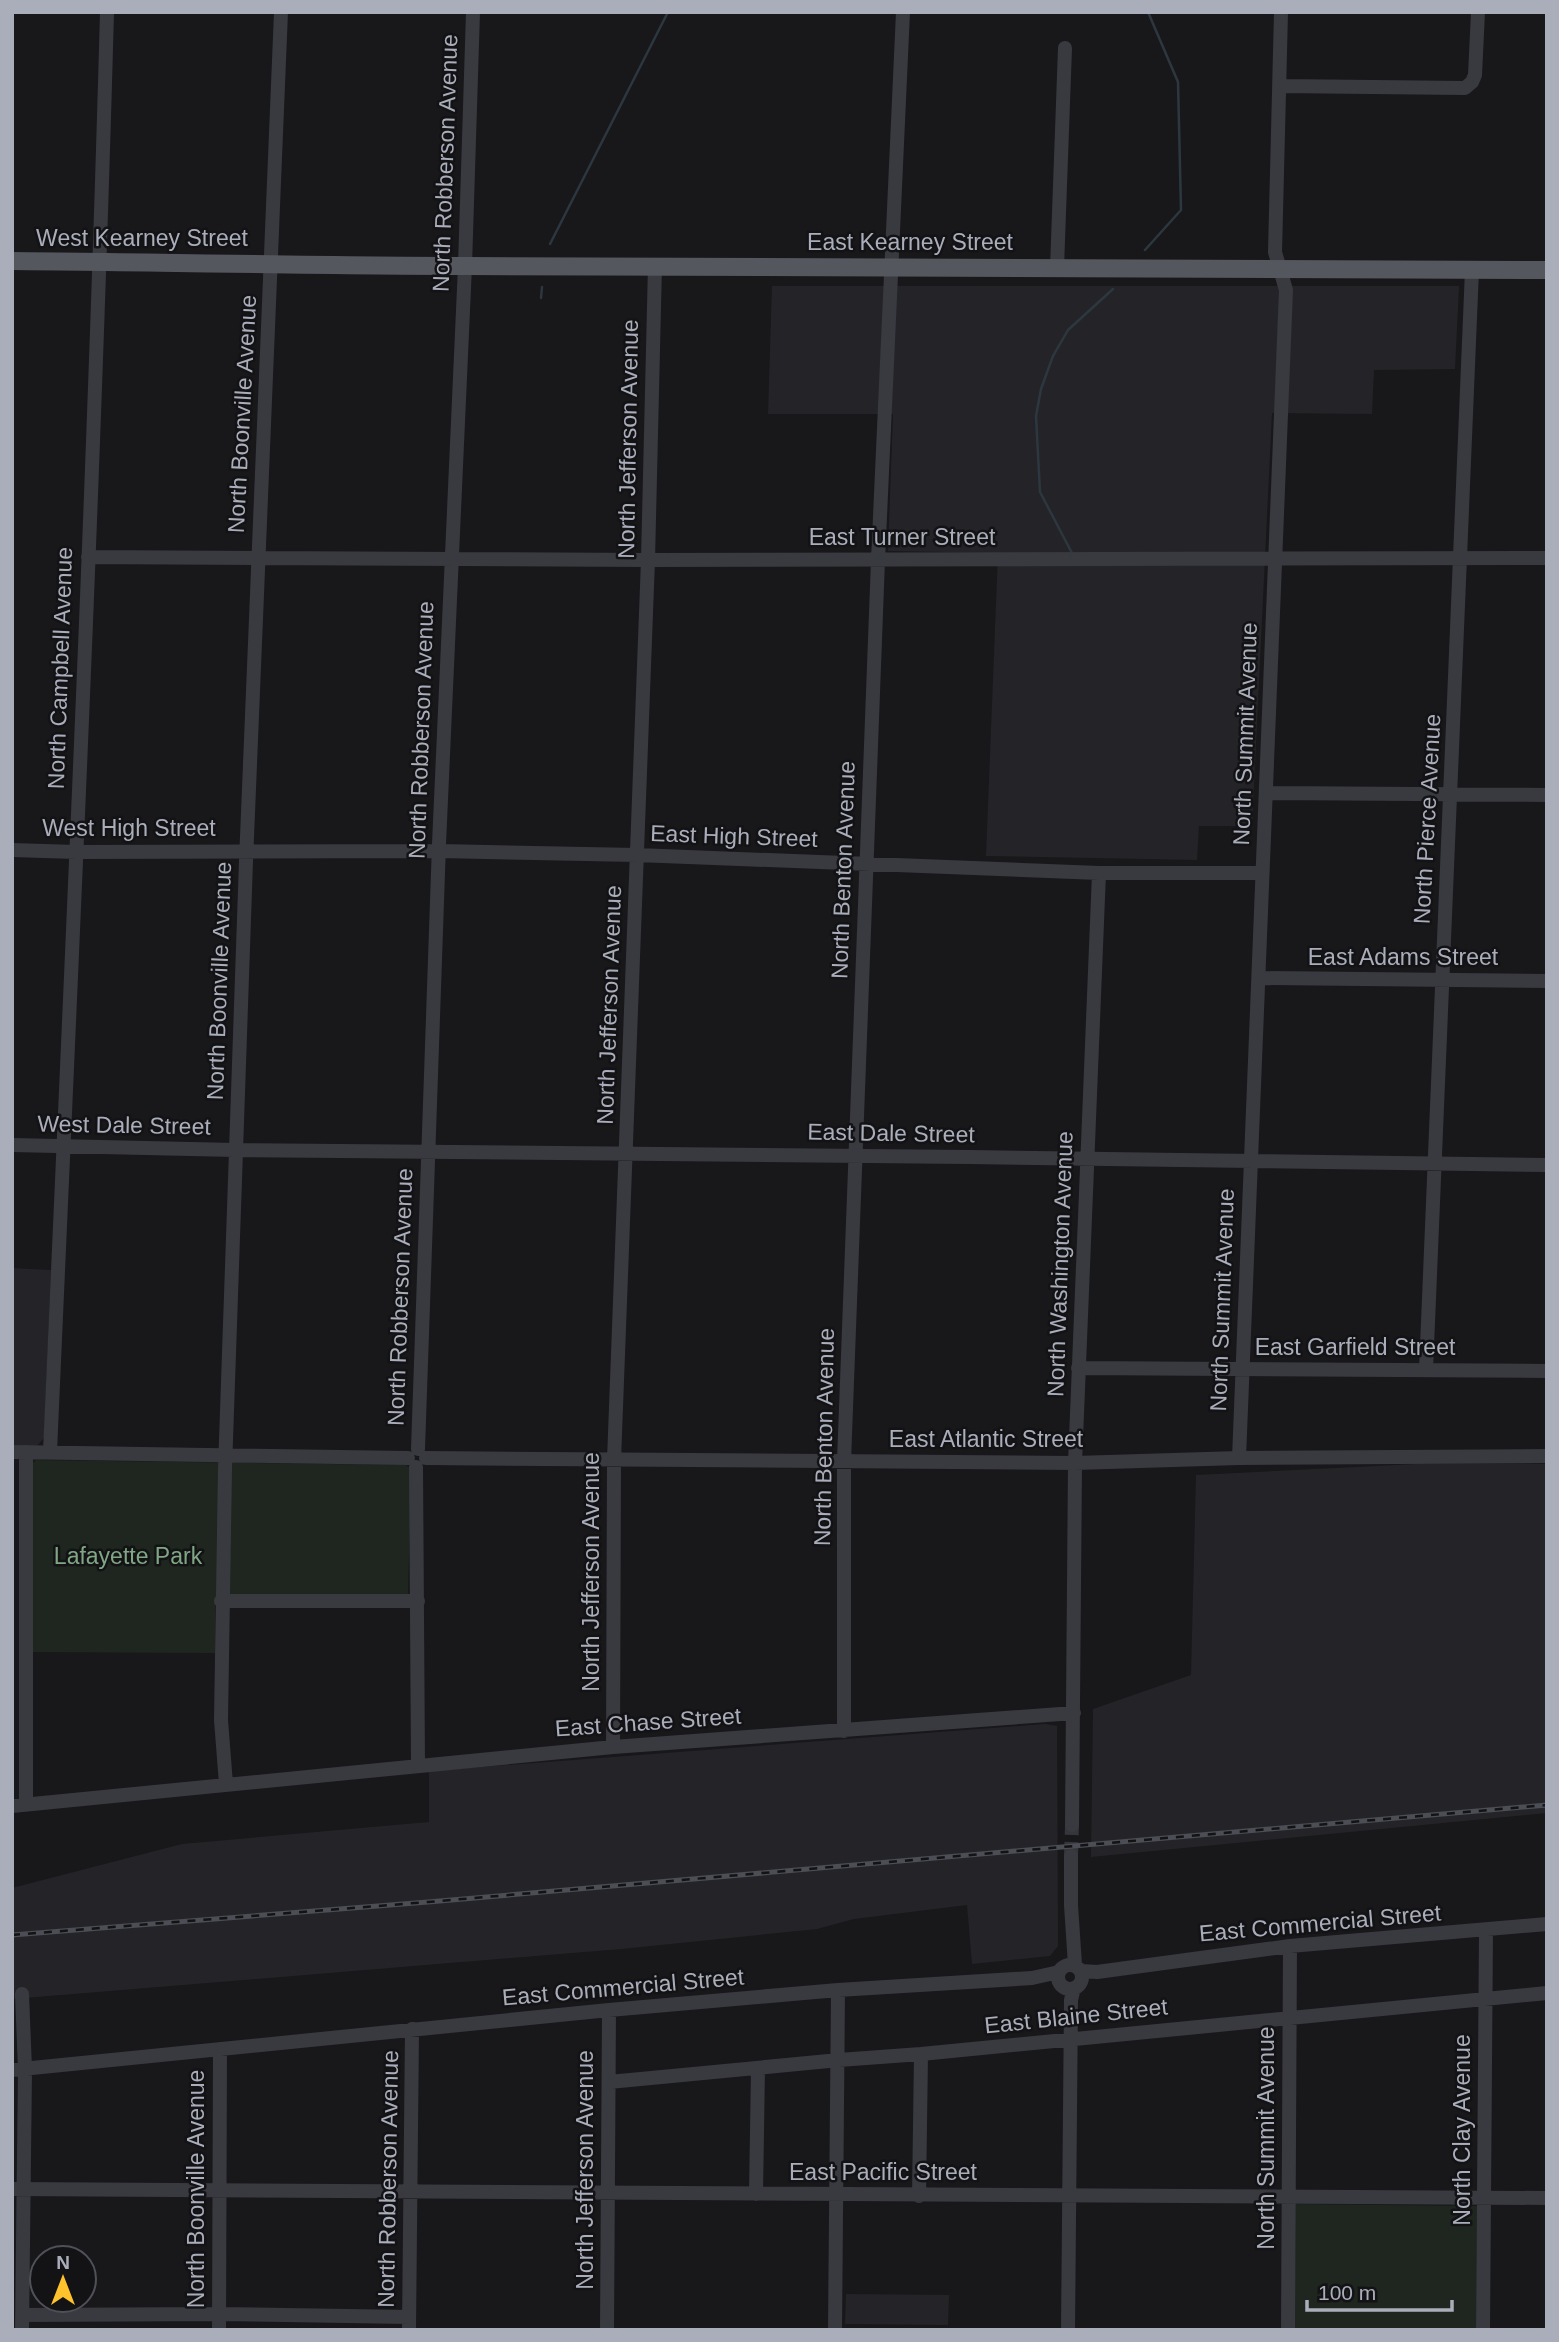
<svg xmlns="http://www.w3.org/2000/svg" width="1559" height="2342" viewBox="0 0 1559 2342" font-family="Helvetica,sans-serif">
  <rect width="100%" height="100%" fill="#18181b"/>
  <!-- built -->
  <path fill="#242428" d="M 772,286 L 1459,286 L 1455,369 L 1374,370 L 1372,414 L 1272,413 L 1252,826 L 1199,826 L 1197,860 L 986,856 L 998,553 L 888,551 L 893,414 L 768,414 Z
    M 12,1268 L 51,1270 L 44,1438 L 36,1447 L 12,1446 Z
    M 1416,1464 L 1547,1464 L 1547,1813 L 1091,1857 L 1093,1709 L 1191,1675 L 1196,1475 Z
    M 1045,1724 L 1057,1726 L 1058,1946 L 1050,1956 L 972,1964 L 967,1905 L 854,1919 L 817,1929 L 621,1949 L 12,1999 L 12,1888 L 182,1844 L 429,1822 L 429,1771 Z
    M 846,2294 L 949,2295 L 948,2325 L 845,2324 Z"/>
  <!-- green -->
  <path fill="#1e261f" d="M 36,1460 L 406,1465 L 410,1468 L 411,1476 L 408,1594 L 221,1594 L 216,1596 L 215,1600 L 215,1653 L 33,1652 L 33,1463 Z
    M 1292,2204 L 1477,2206 L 1476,2330 L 1293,2330 Z"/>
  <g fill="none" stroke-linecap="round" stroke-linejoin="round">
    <!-- stream -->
    <path stroke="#2d3740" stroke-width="2.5" d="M 550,244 L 668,12
      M 1145,250 L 1181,210 L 1178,82 L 1148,12
      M 541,298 L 542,287
      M 1073,555 L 1040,492 L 1036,416 L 1041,389 L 1053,356 L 1068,330 L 1113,289"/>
    <!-- minor-tunnel -->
    <path stroke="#35363b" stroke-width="14" stroke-dasharray="14 7" stroke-linecap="butt" d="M 1071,1856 L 1072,1825"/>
    <!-- minor -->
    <path stroke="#393a40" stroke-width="14" d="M 1280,86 L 1465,88 L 1472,82 L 1475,75 L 1478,12
      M 1057,268 L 1065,48
      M 88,557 L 648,560 L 1547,558
      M 1266,793 L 1547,795
      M 12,850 L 76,852 L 439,851 L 637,855 L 1099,873 L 1262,873
      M 1259,978 L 1547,981
      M 12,1145 L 235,1150 L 970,1157 L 1547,1165
      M 1078,1368 L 1547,1371
      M 1426,1370 L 1472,270
      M 418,1449 L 439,844 L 465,266 L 473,12
      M 12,1452 L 408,1458
      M 50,1452 C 71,972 94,492 107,12
      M 426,1458 L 1075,1463 L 1239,1458 L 1547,1456
      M 1239,1458 L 1286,290 L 1275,252 L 1281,12
      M 416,1467 L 418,1764
      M 221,1601 L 418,1601
      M 844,1731 L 844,1461 L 878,560 L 903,12
      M 613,1747 L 614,1460 L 648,560 L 655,265
      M 226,1784 L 221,1720 L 225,1469 L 246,861 L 281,12
      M 26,1804 L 26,1452
      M 12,1806 L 613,1747 L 1074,1713
      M 1072,1825 L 1075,1463 L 1099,873
      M 1071,1856 L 1071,1905 L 1075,1965
      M1058 1977a12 12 0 1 1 24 0a12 12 0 1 1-24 0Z
      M 1081,1971 L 1097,1972 L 1290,1946 L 1547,1924
      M 12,2070 L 609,2010 L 838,1990 L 1032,1978 L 1059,1972
      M 609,2082 L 839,2060 L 921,2054 L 1547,1993
      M 12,2189 L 1547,2198
      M 756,2194 L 758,2068
      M 919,2196 L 921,2054
      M 22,2315 L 219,2314 L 409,2317
      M 22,2330 L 25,2069 L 22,1994
      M 219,2330 L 220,2049
      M 409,2330 L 412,2029
      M 607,2330 L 609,2010
      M 835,2330 L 838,1990
      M 1068,2330 L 1071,2000 L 1074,1988
      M 1288,2330 L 1290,1946
      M 1483,2330 L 1486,1931"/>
    <!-- major -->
    <path stroke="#55575f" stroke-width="18" d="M 12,261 C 164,262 316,266 467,266 C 827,267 1187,268 1547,270"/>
    <!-- rail casing -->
    <g stroke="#4c4e55" stroke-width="5">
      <path id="rail" d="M 12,1935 L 428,1902 L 1547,1805"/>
    </g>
    <!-- rail -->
    <use href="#rail" stroke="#131316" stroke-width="2.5" stroke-dasharray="8" stroke-linecap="butt"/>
  </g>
  <g text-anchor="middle" stroke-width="5" stroke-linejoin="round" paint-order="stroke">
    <!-- street labels -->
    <g font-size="23" fill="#aaaebb" stroke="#131316">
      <text transform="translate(445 163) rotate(-88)" y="8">North Robberson Avenue</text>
      <text x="142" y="246">West Kearney Street</text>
      <text x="910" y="250">East Kearney Street</text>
      <text transform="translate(242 414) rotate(-87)" y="8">North Boonville Avenue</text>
      <text transform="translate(628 439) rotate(-89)" y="8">North Jefferson Avenue</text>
      <text x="902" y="545">East Turner Street</text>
      <text transform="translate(60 668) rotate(-88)" y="8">North Campbell Avenue</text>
      <text transform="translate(421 730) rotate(-88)" y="8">North Robberson Avenue</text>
      <text transform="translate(1245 734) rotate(-88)" y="8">North Summit Avenue</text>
      <text transform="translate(1427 819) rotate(-87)" y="8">North Pierce Avenue</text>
      <text x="129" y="836">West High Street</text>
      <text transform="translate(734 836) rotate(2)" y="8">East High Street</text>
      <text transform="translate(843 870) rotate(-88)" y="8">North Benton Avenue</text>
      <text x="1403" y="965">East Adams Street</text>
      <text transform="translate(219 981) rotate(-88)" y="8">North Boonville Avenue</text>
      <text transform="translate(609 1005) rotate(-88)" y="8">North Jefferson Avenue</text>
      <text transform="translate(124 1125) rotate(1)" y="8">West Dale Street</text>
      <text transform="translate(891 1133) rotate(1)" y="8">East Dale Street</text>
      <text transform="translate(1060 1264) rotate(-88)" y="8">North Washington Avenue</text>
      <text transform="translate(400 1297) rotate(-88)" y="8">North Robberson Avenue</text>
      <text transform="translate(1222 1300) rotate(-88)" y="8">North Summit Avenue</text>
      <text x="1355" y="1355">East Garfield Street</text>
      <text transform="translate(824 1437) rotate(-89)" y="8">North Benton Avenue</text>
      <text x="986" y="1447">East Atlantic Street</text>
      <text transform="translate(591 1572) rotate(-90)" y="8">North Jefferson Avenue</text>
      <text transform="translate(648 1722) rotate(-4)" y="8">East Chase Street</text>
      <text transform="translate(1320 1923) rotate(-5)" y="8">East Commercial Street</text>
      <text transform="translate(623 1987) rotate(-5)" y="8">East Commercial Street</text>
      <text transform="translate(1076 2016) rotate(-6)" y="8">East Blaine Street</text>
      <text transform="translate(1462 2130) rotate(-90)" y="8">North Clay Avenue</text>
      <text transform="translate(1266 2138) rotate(-90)" y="8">North Summit Avenue</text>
      <text transform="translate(585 2170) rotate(-90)" y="8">North Jefferson Avenue</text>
      <text x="883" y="2180">East Pacific Street</text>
      <text transform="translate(388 2179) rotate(-89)" y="8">North Robberson Avenue</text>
      <text transform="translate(196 2189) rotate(-90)" y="8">North Boonville Avenue</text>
    </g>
    <!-- park labels -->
    <g font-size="23" fill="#80a784" stroke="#131316">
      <text x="128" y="1564">Lafayette Park</text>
    </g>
  </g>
  <!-- border -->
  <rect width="1559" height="2342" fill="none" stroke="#aaaebb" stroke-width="28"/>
  <!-- north arrow -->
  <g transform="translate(63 2279)"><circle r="33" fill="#131316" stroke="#4f5158" stroke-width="2"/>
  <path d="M0-5L12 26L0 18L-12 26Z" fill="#fec22d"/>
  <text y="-10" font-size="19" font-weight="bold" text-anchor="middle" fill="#aaaebb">N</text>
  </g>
  <!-- scale -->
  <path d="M1307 2300v10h145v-10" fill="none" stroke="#aaaebb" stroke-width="3.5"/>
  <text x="1318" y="2300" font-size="21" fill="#aaaebb" stroke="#131316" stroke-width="5" paint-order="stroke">100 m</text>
</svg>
